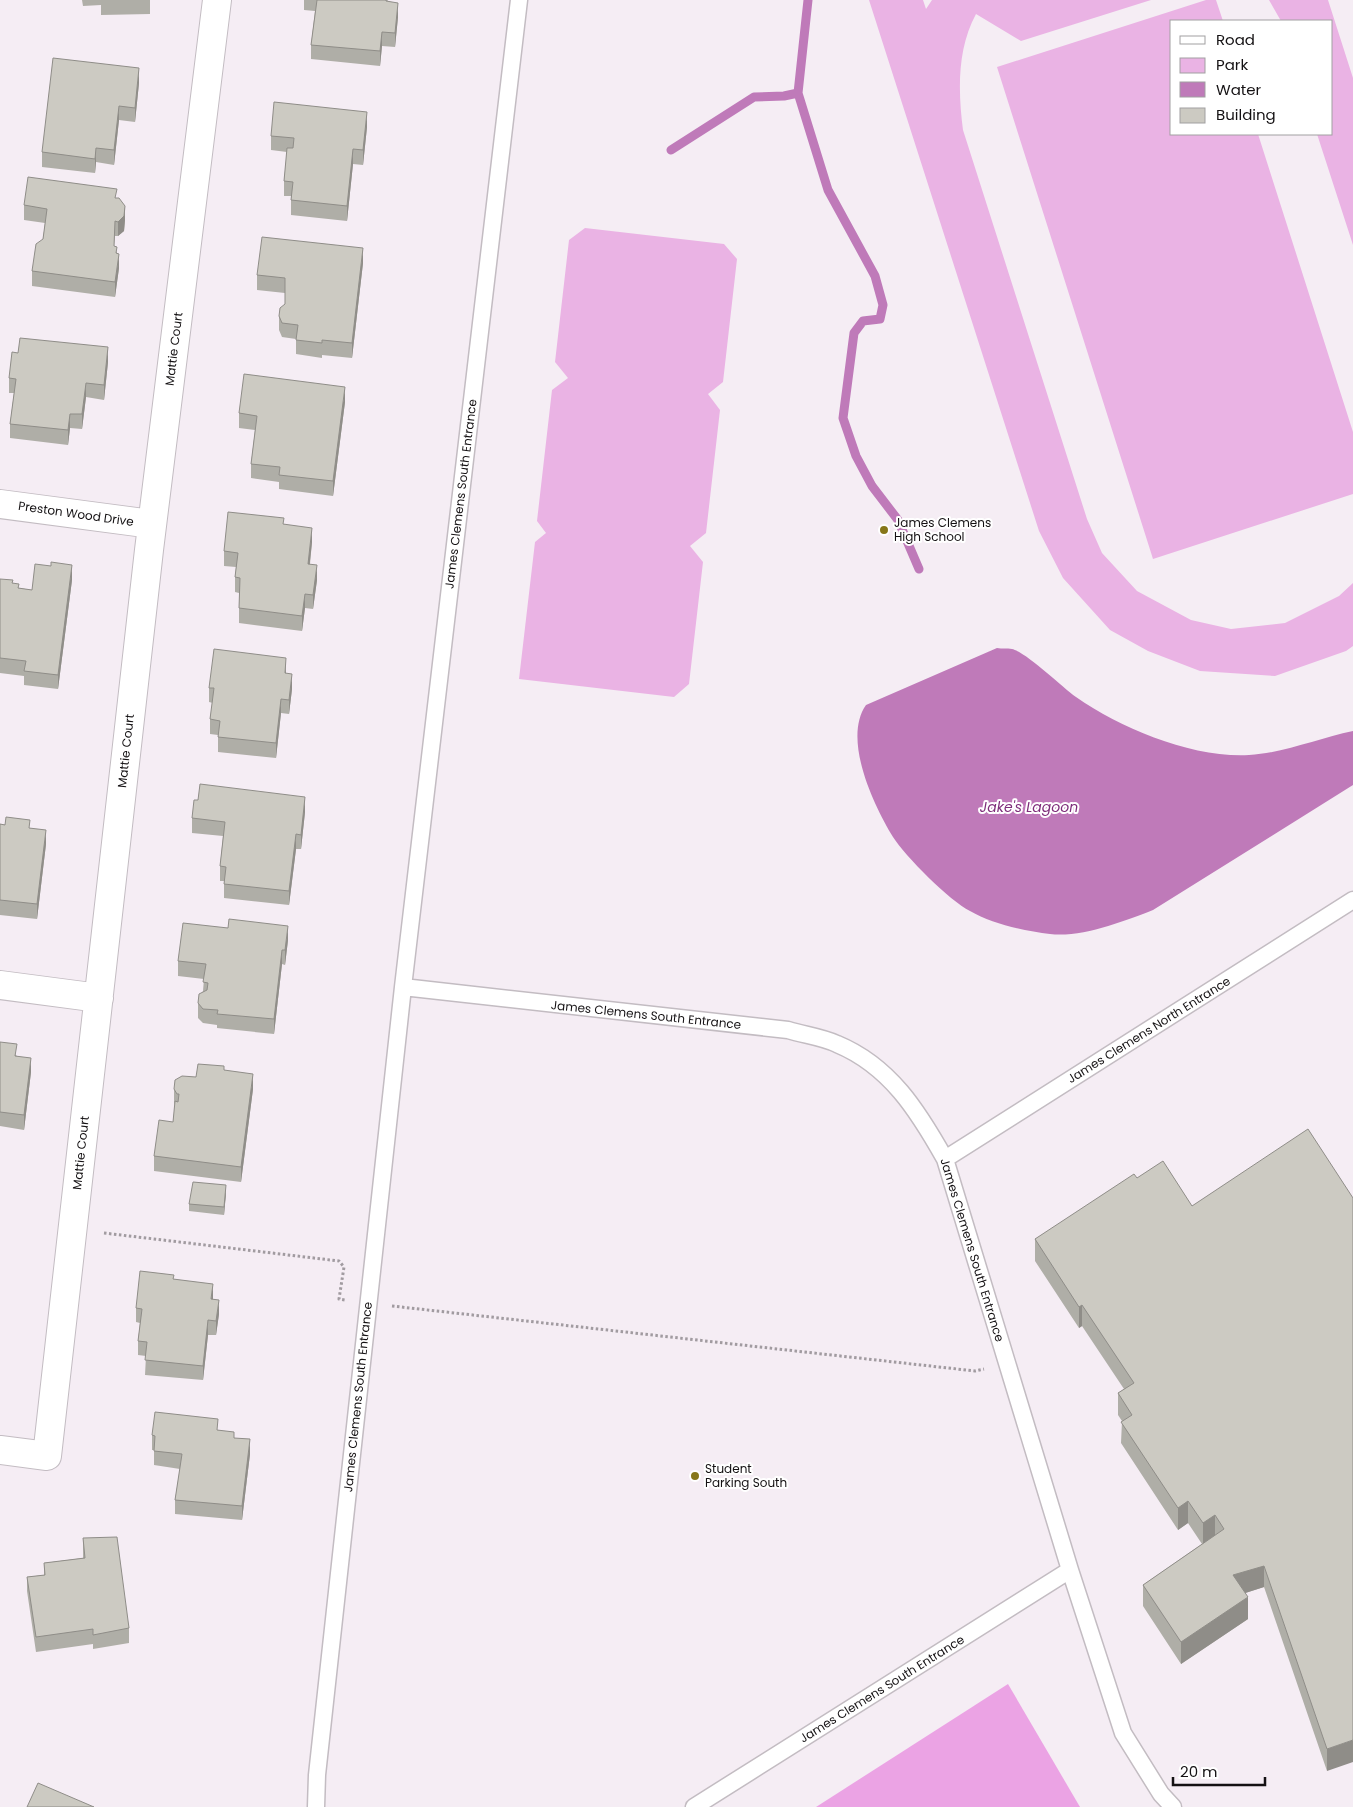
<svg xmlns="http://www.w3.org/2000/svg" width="1353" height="1807" viewBox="0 0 1353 1807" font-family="Poppins,sans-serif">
  <rect width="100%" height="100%" fill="#f5edf4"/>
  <!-- green -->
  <path fill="#eab3e4" d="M 869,0 L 923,0 L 926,9 L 932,0 L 1151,0 L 1021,41 L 976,14 C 957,49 958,91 963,130 L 1087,519 L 1102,553 L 1137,591 L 1191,620 L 1231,629 L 1285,623 L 1339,596 L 1353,583 L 1353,646 L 1346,651 L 1275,676 L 1200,671 L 1148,651 L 1110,630 L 1063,578 L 1039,531 Z
    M 1206,0 L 1216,0 L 1223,21 L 1172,21 L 1172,134 L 1258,134 L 1353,432 L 1353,494 L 1153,559 L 997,67 Z
    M 1269,0 L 1328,0 L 1353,78 L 1353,245 L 1317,134 L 1332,134 L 1332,21 L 1281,21 Z
    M 585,228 L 724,244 L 737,259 L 723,382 L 708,394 L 720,410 L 706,533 L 690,546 L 703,562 L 689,684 L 674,697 L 519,679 L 535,542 L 546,533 L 537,521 L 552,390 L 568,378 L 555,362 L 569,240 Z"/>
  <!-- forest -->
  <path fill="#eba3e4" d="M 1008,1684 L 1080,1807 L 816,1807 Z"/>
  <!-- water -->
  <path fill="#bf7ab9" d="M 997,648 C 1002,649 1007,648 1012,649 C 1026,652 1061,686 1076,697 C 1122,729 1192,758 1249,755 C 1284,753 1319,738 1353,731 L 1353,785 L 1153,910 C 1125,921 1081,938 1050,934 C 1025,931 992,924 970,911 C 950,901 905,856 893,837 C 874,806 842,739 866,705 Z"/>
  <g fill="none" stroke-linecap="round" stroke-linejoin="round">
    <!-- stream -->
    <path stroke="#bf7ab9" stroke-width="9" d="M 808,0 L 798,93 L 828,190 L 875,276 L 883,305 L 880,319 L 863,321 L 854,333 L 843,418 L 856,456 L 872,486 L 898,520 L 919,569
      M 671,150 L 754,97 L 784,96 L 798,93"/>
    <!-- lane casing -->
    <g stroke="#c3bcc2" stroke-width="19">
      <path id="lane" d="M 403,987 L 519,0
        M 945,1159 L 1353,900
        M 316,1807 L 317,1775 L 403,987 L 788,1030 C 804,1035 822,1037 837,1044 C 890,1066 918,1111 945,1159 L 1070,1570 L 1123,1733 L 1161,1794 L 1173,1807
        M 694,1807 L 1070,1570"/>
    </g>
    <!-- street casing -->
    <g stroke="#c3bcc2" stroke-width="30">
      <path id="street" d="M 0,504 L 152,524
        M 0,985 L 99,998
        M 0,1450 L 47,1456 L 149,550 L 217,0"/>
    </g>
    <!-- path -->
    <path stroke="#a19ba0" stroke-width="3" stroke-dasharray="2.5 2.5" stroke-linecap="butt" d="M 104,1233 L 339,1261 L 344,1267 L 339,1299 L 345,1300
      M 392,1306 L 975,1371 L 984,1369"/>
    <!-- lane -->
    <use href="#lane" stroke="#fff" stroke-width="16"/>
    <!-- street -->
    <use href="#street" stroke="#fff" stroke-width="28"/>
  </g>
  <!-- wall -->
  <path fill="#afaea7" d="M 82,0 L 150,0 L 150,14 L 101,15 L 101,5 L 83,6 Z
    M 304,0 L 388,0 L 387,2 L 398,17 L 395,47 L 382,46 L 380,66 L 311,59 L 311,45 L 315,11 L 304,10 Z
    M 139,83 L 135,122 L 119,120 L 114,165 L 96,162 L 95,173 L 42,167 L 42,152 Z
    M 367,127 L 363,165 L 353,164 L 347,221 L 291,215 L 291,196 L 284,196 L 284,181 L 287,152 L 271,150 L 271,136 Z
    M 117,198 L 125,220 L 124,231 L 118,236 L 115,236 L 114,246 L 117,253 L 119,268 L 115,297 L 32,286 L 32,271 L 43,239 L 45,223 L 24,220 L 24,205 Z
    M 363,263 L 352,358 L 322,355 L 322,358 L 296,354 L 296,339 L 282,337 L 279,330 L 279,316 L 285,304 L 285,293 L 257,290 L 257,275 Z
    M 108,362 L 104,400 L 86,397 L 82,429 L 70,428 L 68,445 L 10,438 L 10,424 L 14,393 L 9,393 L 9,378 Z
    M 345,402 L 333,496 L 279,489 L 279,482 L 251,478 L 251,464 L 255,430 L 239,428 L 239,413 Z
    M 284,524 L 312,542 L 310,564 L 317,580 L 313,609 L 305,608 L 302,631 L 239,623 L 239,593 L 235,592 L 235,577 L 236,567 L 224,566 L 224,551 Z
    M 0,579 L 13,583 L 19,588 L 32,590 L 72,580 L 58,689 L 24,685 L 24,676 L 0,673 Z
    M 286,673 L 292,689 L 289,714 L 281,713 L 276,758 L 218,752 L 218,735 L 210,734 L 210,719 L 213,703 L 209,702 L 209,688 Z
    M 305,812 L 301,849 L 296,849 L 289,905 L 224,898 L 224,881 L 220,881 L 220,866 L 223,836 L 192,833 L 192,818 Z
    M 0,824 L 30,828 L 46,844 L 37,919 L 0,915 Z
    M 288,940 L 285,965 L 282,964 L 274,1034 L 217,1028 L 217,1025 L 203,1023 L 198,1018 L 198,1003 L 203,991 L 204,979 L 178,976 L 178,961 Z
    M 0,1042 L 17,1056 L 31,1072 L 24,1130 L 0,1126 Z
    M 224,1070 L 253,1089 L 241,1182 L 154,1171 L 154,1156 L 173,1122 L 175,1105 L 174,1103 L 174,1089 L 196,1077 Z
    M 1137,1178 L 1192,1206 L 1353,1198 L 1327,1771 L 1264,1587 L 1245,1593 L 1248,1619 L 1181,1664 L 1143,1606 L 1143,1585 L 1202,1544 L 1188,1523 L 1178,1530 L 1121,1443 L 1122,1421 L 1118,1415 L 1118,1393 L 1124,1389 L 1082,1326 L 1079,1328 L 1035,1261 L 1035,1239 Z
    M 226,1193 L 224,1215 L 189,1211 L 189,1204 Z
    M 174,1279 L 213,1299 L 219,1314 L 216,1335 L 208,1335 L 203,1380 L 145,1375 L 146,1356 L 138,1355 L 138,1341 L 140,1323 L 136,1322 L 136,1308 Z
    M 218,1430 L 234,1438 L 250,1454 L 242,1520 L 175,1514 L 175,1500 L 180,1469 L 154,1465 L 154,1450 L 152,1450 L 152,1435 Z
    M 83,1538 L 129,1628 L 129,1643 L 93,1649 L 93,1644 L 36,1652 L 27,1591 L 27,1577 L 44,1575 L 44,1563 L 83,1558 Z"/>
  <!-- shaded-wall -->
  <path fill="#8f8d88" d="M 398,3 L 398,17 L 395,47 L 395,33 Z
    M 382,32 L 382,46 L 380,66 L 380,51 Z
    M 139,68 L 139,83 L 135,122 L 135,108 Z
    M 119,106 L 119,120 L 114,165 L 114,150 Z
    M 367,112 L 367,127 L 363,165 L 363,150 Z
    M 96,148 L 96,162 L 95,173 L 95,159 Z
    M 353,149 L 353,164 L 347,221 L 347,206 Z
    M 125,206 L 125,220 L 124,231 L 118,236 L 118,222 Z
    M 363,248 L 363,263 L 352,358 L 352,343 Z
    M 119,254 L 119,268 L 115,297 L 115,282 Z
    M 108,347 L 108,362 L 104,400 L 104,385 Z
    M 86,383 L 86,397 L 82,429 L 82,414 Z
    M 345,387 L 345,402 L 333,496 L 333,481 Z
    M 70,414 L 70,428 L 68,445 L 68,430 Z
    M 312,528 L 312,542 L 308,579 L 308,564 Z
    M 72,565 L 72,580 L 58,689 L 58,675 Z
    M 317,565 L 317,580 L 313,609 L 313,595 Z
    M 305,594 L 305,608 L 302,631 L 302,616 Z
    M 286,658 L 286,673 L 285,688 L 285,673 Z
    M 292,674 L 292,689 L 289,714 L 289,700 Z
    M 281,699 L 281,713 L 276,758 L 276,743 Z
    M 305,797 L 305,812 L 301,849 L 301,835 Z
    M 46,830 L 46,844 L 37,919 L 37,904 Z
    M 296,834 L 296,849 L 289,905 L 289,891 Z
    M 288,926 L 288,940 L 285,965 L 285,950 Z
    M 282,950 L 282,964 L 274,1034 L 274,1019 Z
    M 31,1058 L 31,1072 L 24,1130 L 24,1115 Z
    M 253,1074 L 253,1089 L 241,1182 L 241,1167 Z
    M 226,1185 L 226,1193 L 224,1215 L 224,1207 Z
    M 213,1284 L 213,1299 L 211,1314 L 211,1299 Z
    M 219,1300 L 219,1314 L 216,1335 L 216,1321 Z
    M 1082,1305 L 1082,1326 L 1079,1328 L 1079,1307 Z
    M 208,1320 L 208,1335 L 203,1380 L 203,1366 Z
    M 250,1439 L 250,1454 L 242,1520 L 242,1506 Z
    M 1188,1501 L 1188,1523 L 1178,1530 L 1178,1508 Z
    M 1215,1515 L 1215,1536 L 1203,1544 L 1203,1523 Z
    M 1264,1566 L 1264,1587 L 1233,1597 L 1233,1575 Z
    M 1248,1597 L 1248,1619 L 1181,1664 L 1181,1642 Z
    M 1353,1740 L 1353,1762 L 1327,1771 L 1327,1749 Z"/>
  <!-- building -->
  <path fill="#cccac2" stroke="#8f8d88" d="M 317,0 L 386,0 L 386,1 L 398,3 L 395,33 L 382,32 L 380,51 L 311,45 Z
    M 53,58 L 139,68 L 135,108 L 119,106 L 114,150 L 96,148 L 95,159 L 42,152 Z
    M 274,102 L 367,112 L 363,150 L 353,149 L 347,206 L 291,200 L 293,182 L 284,181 L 287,148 L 293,148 L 294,138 L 271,136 Z
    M 28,177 L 117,189 L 115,198 L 119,198 L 125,206 L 124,216 L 118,222 L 115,221 L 114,246 L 117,247 L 116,253 L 119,254 L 115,282 L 32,271 L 36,244 L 43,239 L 47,209 L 24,205 Z
    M 262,237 L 363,248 L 352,343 L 322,340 L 322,343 L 296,340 L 298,325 L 282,323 L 279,316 L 280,308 L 285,304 L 285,278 L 257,275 Z
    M 20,338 L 108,347 L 104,385 L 86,383 L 82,414 L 70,414 L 68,430 L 10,424 L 16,379 L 9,378 L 12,352 L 18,353 Z
    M 244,374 L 345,387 L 333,481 L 279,475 L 280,467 L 251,464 L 257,416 L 239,413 Z
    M 228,512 L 284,518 L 283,524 L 312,528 L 308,564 L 317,565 L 313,595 L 305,594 L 302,616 L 239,608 L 240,578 L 235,577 L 238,553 L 224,551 Z
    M 51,562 L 72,565 L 58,675 L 24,671 L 26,661 L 0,658 L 0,579 L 13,580 L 12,583 L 19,584 L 18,588 L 32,590 L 35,564 L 51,566 Z
    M 214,649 L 286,658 L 285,673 L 292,674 L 289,700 L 281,699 L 276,743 L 218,737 L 220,721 L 210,719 L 214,688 L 209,688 Z
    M 200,784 L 305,797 L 301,835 L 296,834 L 289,891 L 224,884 L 226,867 L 220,866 L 225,822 L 192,818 L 194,800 L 198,800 Z
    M 6,817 L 30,820 L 29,828 L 46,830 L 37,904 L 0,900 L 0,824 L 5,825 Z
    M 229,919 L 288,926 L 285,950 L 282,950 L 274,1019 L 217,1014 L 218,1010 L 203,1009 L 198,1003 L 199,994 L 207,990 L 208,983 L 203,982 L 206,964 L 178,961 L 183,923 L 228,928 Z
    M 0,1042 L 17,1044 L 15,1056 L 31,1058 L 24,1115 L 0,1112 Z
    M 198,1064 L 224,1066 L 224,1070 L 253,1074 L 241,1167 L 154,1156 L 159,1120 L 173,1122 L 175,1101 L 178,1102 L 179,1094 L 177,1094 L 174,1089 L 175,1080 L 182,1076 L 196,1077 Z
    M 1308,1129 L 1353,1198 L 1353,1740 L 1327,1749 L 1264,1566 L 1233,1575 L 1248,1597 L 1181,1642 L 1143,1585 L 1224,1529 L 1215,1515 L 1203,1523 L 1188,1501 L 1178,1508 L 1121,1422 L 1132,1415 L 1118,1393 L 1134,1383 L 1082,1305 L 1079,1307 L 1035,1239 L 1134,1174 L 1137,1178 L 1163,1161 L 1192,1206 Z
    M 193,1182 L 226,1185 L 224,1207 L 189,1204 Z
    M 140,1271 L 174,1275 L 173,1279 L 213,1284 L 211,1299 L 219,1300 L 216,1321 L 208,1320 L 203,1366 L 145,1360 L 147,1342 L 138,1341 L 142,1309 L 136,1308 Z
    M 155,1412 L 218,1419 L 217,1430 L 234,1432 L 234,1438 L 250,1439 L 242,1506 L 175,1500 L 182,1454 L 154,1451 L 155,1436 L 152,1435 Z
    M 117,1537 L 129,1628 L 93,1635 L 93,1629 L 36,1637 L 27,1577 L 45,1575 L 44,1563 L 85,1558 L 83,1538 Z
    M 38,1783 L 94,1807 L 27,1807 Z"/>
  <!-- markers -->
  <g fill="#867619" stroke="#fff" stroke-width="2">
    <circle cx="884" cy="530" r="5"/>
    <circle cx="695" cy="1476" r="5"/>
  </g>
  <g text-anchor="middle" stroke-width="4" stroke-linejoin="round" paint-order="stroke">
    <!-- street labels -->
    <g font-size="12" fill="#141113" stroke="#fff">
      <text transform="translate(174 349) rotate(-83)" y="4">Mattie Court</text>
      <text transform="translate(461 494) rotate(-83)" y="4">James Clemens South Entrance</text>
      <text transform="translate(76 514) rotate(8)" y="4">Preston Wood Drive</text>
      <text transform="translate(126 751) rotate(-84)" y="4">Mattie Court</text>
      <text transform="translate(646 1015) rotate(6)" y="4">James Clemens South Entrance</text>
      <text transform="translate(1149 1030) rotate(-32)" y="4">James Clemens North Entrance</text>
      <text transform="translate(81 1153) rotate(-84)" y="4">Mattie Court</text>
      <text transform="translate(972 1250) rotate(73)" y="4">James Clemens South Entrance</text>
      <text transform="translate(358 1397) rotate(-84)" y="4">James Clemens South Entrance</text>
      <text transform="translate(882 1689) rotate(-32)" y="4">James Clemens South Entrance</text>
    </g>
    <!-- poi labels -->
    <g font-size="12" fill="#141113" stroke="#fff" text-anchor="start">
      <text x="894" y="527">James Clemens<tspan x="894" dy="14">High School</tspan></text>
      <text x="705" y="1473">Student<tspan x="705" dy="14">Parking South</tspan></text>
    </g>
    <!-- water labels -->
    <g font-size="14" font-style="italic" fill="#7e2d7a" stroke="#fff">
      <text x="1029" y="812">Jake's Lagoon</text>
    </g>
  </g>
  <!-- legend -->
  <rect x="1170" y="20" width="162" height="115" fill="#ffffff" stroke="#a1a0a1"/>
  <rect x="1180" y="36" width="25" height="8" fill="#ffffff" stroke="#a1a0a1"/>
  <text x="1216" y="45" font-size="15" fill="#141113">Road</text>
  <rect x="1180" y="58" width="25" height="15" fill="#eab3e4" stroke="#a1a0a1"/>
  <text x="1216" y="70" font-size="15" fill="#141113">Park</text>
  <rect x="1180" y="82" width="25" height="15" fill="#bf7ab9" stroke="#a1a0a1"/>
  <text x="1216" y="95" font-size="15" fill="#141113">Water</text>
  <rect x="1180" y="108" width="25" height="15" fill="#cccac2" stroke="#a1a0a1"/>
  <text x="1216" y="120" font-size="15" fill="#141113">Building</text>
  <!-- scale -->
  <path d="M1173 1777v8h92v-8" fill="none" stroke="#141113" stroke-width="2.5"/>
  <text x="1180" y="1777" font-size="15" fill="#141113" stroke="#ffffff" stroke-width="4" paint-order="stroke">20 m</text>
</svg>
